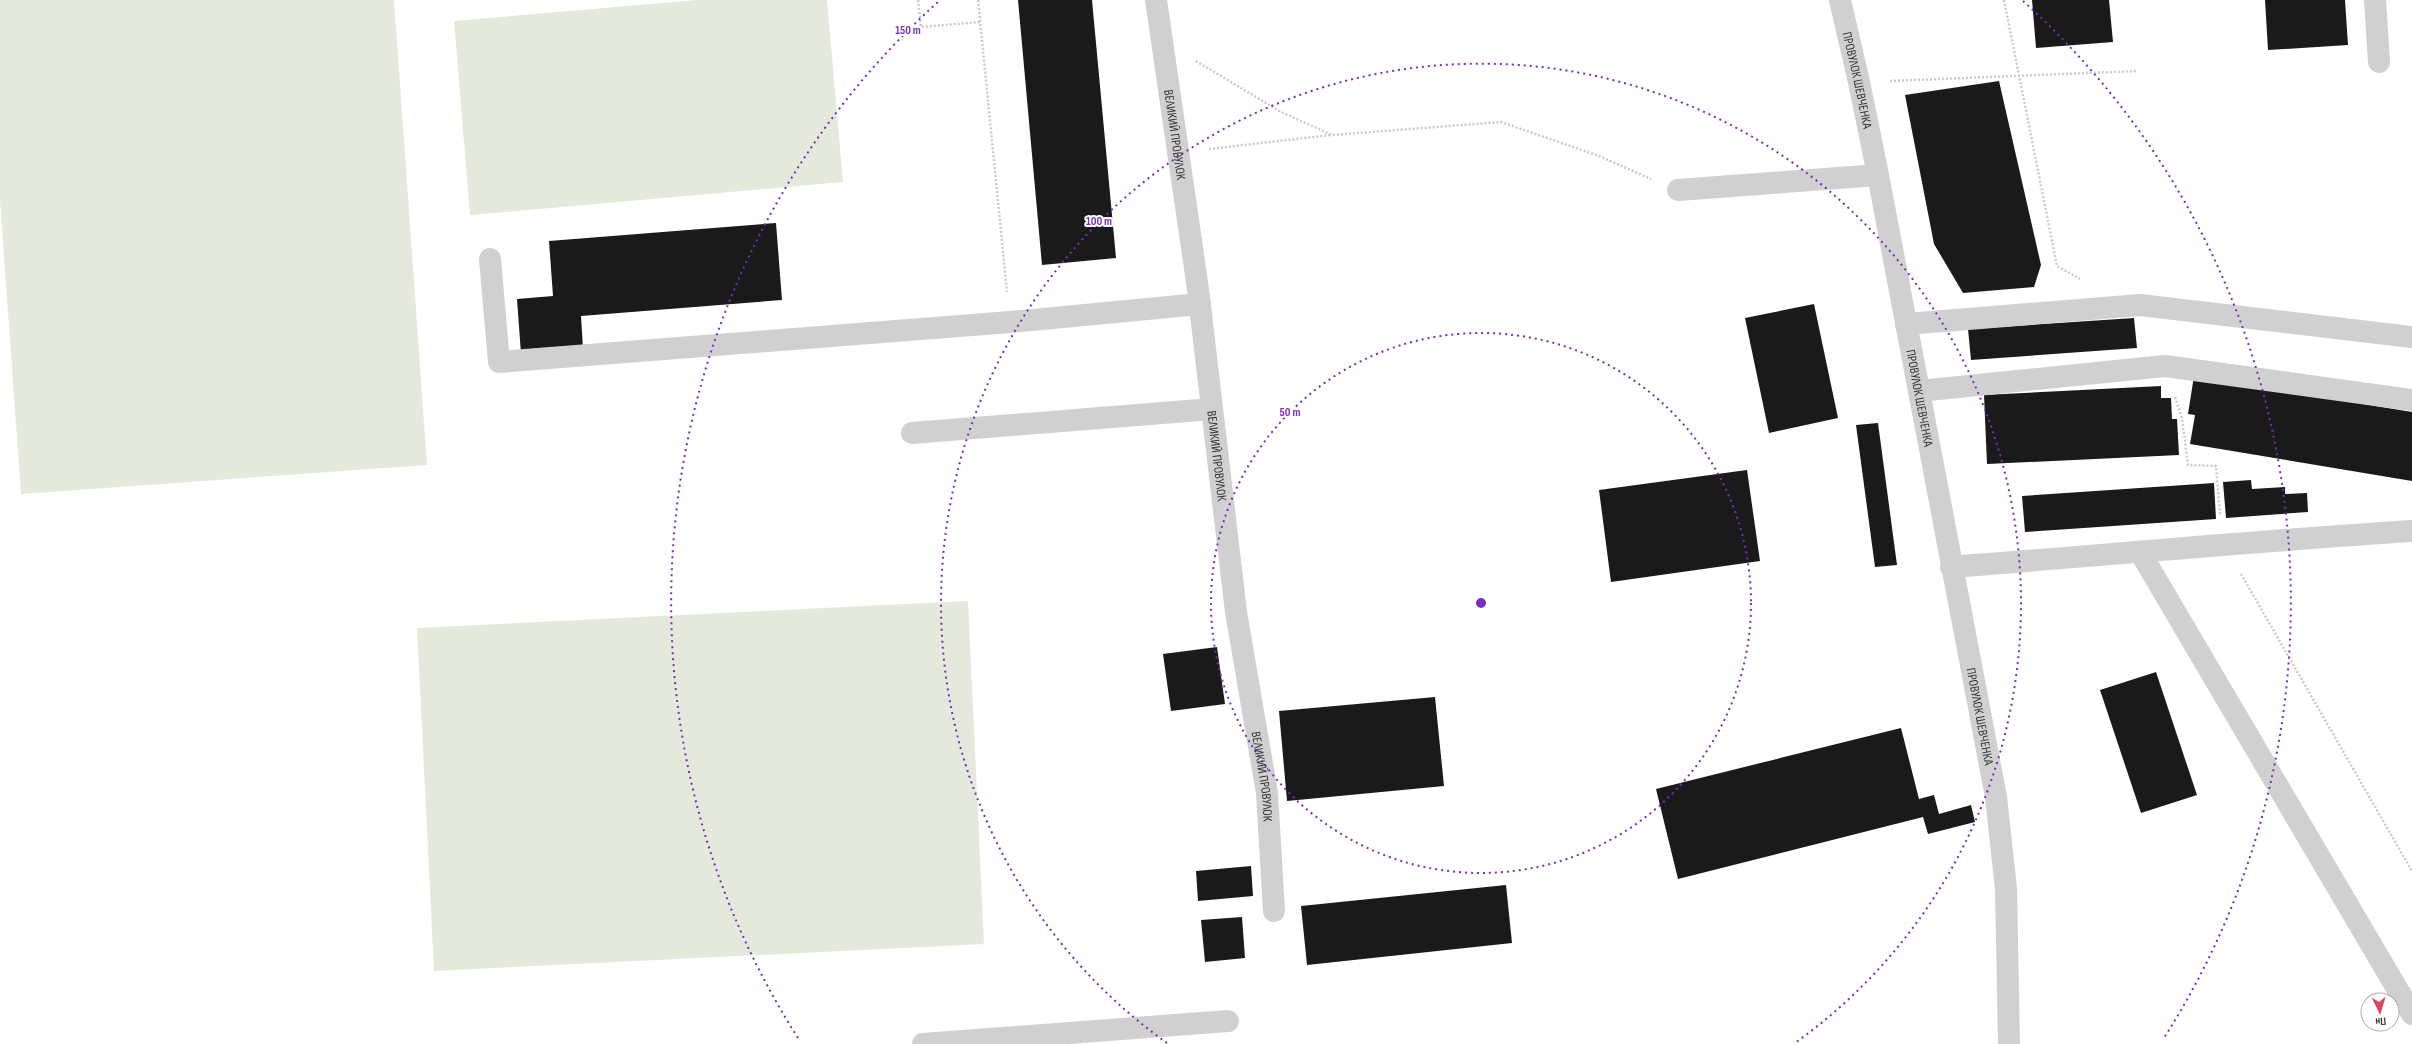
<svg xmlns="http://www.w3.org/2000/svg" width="2412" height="1044" viewBox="0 0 2412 1044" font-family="'Sofia Sans Condensed',sans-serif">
  <rect width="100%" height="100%" fill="#fff"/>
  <!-- green -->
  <path fill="#e4e9dc" d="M 0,0 L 394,0 L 427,465 L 21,494 L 0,201 Z
    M 697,0 L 827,0 L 843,182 L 470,215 L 454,21 Z
    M 968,601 L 984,944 L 434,971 L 417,628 Z"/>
  <!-- building -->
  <path fill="#1a1a1a" d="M 1018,0 L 1092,0 L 1116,258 L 1042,265 Z
    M 2032,0 L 2109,0 L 2113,42 L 2036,48 Z
    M 2265,0 L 2345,0 L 2348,45 L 2268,50 Z
    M 1999,81 L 2041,265 L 2034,287 L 1963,293 L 1934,244 L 1905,95 Z
    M 776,223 L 782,300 L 581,316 L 583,349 L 521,354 L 517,299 L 553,296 L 549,241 Z
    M 1814,304 L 1838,418 L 1769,433 L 1745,318 Z
    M 2134,318 L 2137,348 L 1971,360 L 1968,329 Z
    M 2194,376 L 2412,412 L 2412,481 L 2190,444 L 2195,415 L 2188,414 Z
    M 2161,386 L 2161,398 L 2171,398 L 2172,419 L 2177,419 L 2179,455 L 1987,464 L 1984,395 Z
    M 1878,423 L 1897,565 L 1875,567 L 1856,425 Z
    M 1747,470 L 1760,561 L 1611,582 L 1599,490 Z
    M 2251,480 L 2252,489 L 2285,487 L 2285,494 L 2307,493 L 2308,512 L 2226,518 L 2223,482 Z
    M 2214,483 L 2216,519 L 2025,532 L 2022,496 Z
    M 1217,647 L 1225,704 L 1171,711 L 1163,654 Z
    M 2156,672 L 2197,795 L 2141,813 L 2100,690 Z
    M 1435,697 L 1444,786 L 1287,801 L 1279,711 Z
    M 1901,728 L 1919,799 L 1934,795 L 1939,814 L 1971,805 L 1975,822 L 1928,834 L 1923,817 L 1678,879 L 1656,789 Z
    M 1251,866 L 1253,896 L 1198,901 L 1196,871 Z
    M 1506,885 L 1512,943 L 1307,965 L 1301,906 Z
    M 1242,917 L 1245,958 L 1205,962 L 1201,920 Z"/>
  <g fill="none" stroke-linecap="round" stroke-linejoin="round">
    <!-- path -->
    <path stroke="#cacaca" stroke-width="2.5" stroke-dasharray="2 2" stroke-linecap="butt" d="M 918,0 L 921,27 L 980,22
      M 978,0 L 1007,292
      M 2004,0 L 2057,266 L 2080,279
      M 1196,61 L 1281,112 L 1332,135 L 1501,122 L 1599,156 L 1651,179
      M 1890,81 L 2137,71
      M 1209,149 L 1331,135
      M 2175,397 L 2182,418 L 2188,465 L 2216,466 L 2220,514
      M 2241,574 L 2412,871"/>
    <!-- minor -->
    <g stroke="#d0d0d0" stroke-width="22">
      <path id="s1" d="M 1156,0 L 1198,289 L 1236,612 L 1267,793 L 1274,911"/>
      <path id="s2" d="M 1840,0 L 1859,82 L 1878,175 L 1996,797 L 2006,889 L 2009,1044"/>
      <path d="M 2375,0 L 2379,62"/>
      <path d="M 1678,190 L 1878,175"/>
      <path d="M 490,259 L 499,362 L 1010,322 L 1200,304"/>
      <path d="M 1906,324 L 2140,305 L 2412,337"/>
      <path d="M 1919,391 L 2165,366 L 2412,400"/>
      <path d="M 912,433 L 1212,409"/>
      <path d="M 2140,552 L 2412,1014"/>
      <path d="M 1951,567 C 2105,555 2258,541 2412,531"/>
      <path d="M 923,1044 L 1228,1021"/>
    </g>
  </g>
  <!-- distance rings -->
  <g fill="none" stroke="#7b2cbf" stroke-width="2" stroke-dasharray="2 4">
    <circle cx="1481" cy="603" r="270"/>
    <path d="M1167 1043A540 540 0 1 1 1795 1043"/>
    <path d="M798 1038A810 810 0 0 1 939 1M2023 1A810 810 0 0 1 2164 1038"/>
  </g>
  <g text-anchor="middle" stroke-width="4" stroke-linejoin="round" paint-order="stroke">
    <!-- street labels -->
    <g font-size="13" fill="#333" stroke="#fff">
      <text dy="5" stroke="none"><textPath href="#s2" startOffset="82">ПРОВУЛОК ШЕВЧЕНКА</textPath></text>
      <text dy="5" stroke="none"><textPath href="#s1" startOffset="136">ВЕЛИКИЙ ПРОВУЛОК</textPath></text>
      <text dy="5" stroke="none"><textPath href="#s2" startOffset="406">ПРОВУЛОК ШЕВЧЕНКА</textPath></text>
      <text dy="5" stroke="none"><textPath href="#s1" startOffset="460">ВЕЛИКИЙ ПРОВУЛОК</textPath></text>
      <text dy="5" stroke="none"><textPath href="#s2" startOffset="730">ПРОВУЛОК ШЕВЧЕНКА</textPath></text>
      <text dy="5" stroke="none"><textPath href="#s1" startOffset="784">ВЕЛИКИЙ ПРОВУЛОК</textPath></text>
    </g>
  </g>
  <circle cx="1481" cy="603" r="6" fill="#7b2cbf" stroke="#fff" stroke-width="2"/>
  <g font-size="12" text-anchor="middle" font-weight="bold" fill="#7b2cbf" stroke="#fff" stroke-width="4" stroke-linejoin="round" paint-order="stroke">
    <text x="908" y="34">150 m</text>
    <text x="1099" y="225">100 m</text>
    <text x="1290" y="416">50 m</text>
  </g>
  <!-- north arrow -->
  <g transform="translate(2380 1012) rotate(175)"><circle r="19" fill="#ffffff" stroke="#adadad"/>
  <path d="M0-3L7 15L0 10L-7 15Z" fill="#dc435e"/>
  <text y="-6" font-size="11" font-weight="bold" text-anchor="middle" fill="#333333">Пн</text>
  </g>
</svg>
